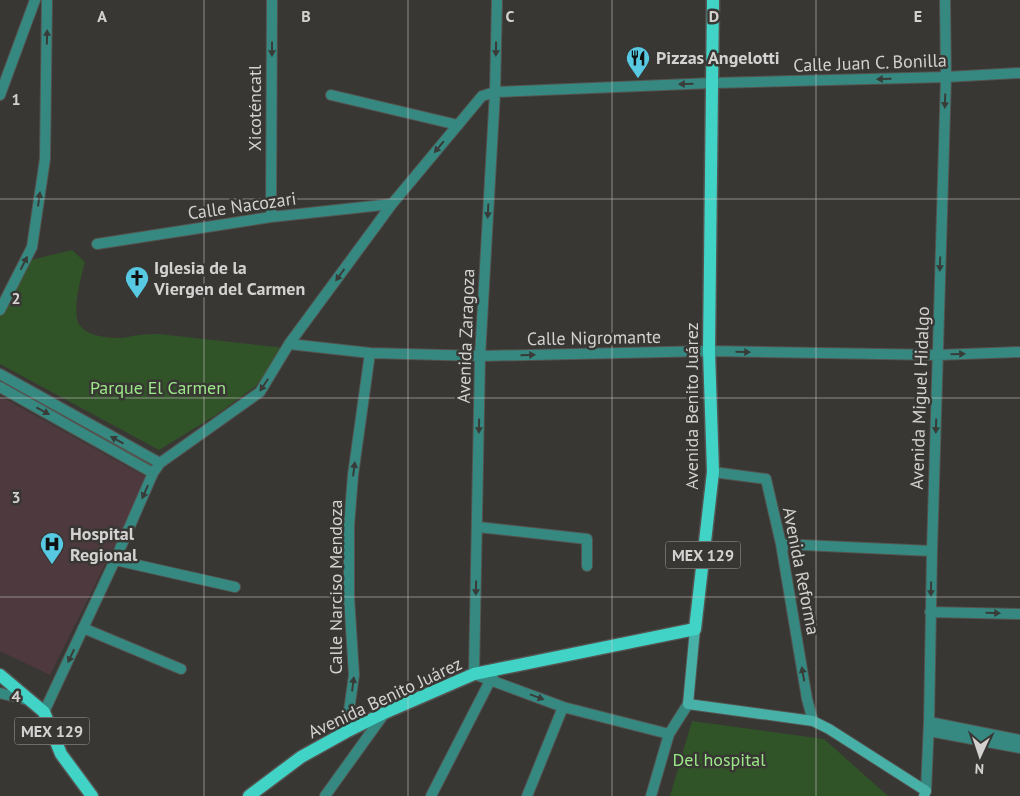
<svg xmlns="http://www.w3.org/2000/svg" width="1020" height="796" viewBox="0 0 1020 796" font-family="'PT Sans',sans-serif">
  <rect width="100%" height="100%" fill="#393734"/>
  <!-- medical -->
  <path fill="#4d393e" d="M 0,396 L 148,478 L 50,675 L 0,651 Z"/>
  <!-- green -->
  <path fill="#315328" d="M 72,250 L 85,262 C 81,278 74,302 77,319 C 81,336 107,338 120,338 C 127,338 133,335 140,335 C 146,334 153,334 159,334 L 285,348 L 256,386 L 216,415 L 159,450 L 0,364 L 0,316 L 31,260 Z
    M 692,721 L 824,739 L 888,796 L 670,796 Z"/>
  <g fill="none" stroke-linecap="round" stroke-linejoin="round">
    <!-- minor casing -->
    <g stroke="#555350" stroke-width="12">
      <path id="minor" d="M 497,0 L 495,92 L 480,356 L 474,674 L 563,707 L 669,734
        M 0,95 L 35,0
        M 331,95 L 458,125
        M 271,217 L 272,0
        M 97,244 L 271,217 L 392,204
        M 0,310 L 32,247 L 45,159 L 47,0
        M 289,344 L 370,353 L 480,356 L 709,351 L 938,355 L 1020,352
        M 0,374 L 160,463
        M 0,387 L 153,473
        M 713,472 L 766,479 L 781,544 L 807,699 L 813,721
        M 478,527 L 587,539 L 587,566
        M 781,544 L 932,551
        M 115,560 L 235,587
        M 930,612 L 1020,614
        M 83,628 L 181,669
        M 0,693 L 28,700
        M 44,712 L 115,560 L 153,473 L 160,463 L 260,392 L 289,344 L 392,204 L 482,96 L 495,92 L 713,83 L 946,77 L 1020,73
        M 929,722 L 1020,740
        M 929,731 L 1020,748
        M 346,732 L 354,675 L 349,597 L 349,526 L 353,475 L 370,353
        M 926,791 L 929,722 L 932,551 L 946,77 L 945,0
        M 325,796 L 384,714
        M 431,796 L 493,675
        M 527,796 L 563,707
        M 651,796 L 669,734 L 688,704"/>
    </g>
    <!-- secondary casing -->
    <g stroke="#555350" stroke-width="12">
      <path id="secondary" d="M 695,629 L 688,704 L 813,721 L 829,729 L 926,791 L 924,796"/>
    </g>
    <!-- primary casing -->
    <g stroke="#555350" stroke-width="15">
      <path id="primary" d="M 0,675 L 44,712 L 61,754 L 92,796
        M 249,796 L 301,757 L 346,732 L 384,713 L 474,674 L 695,629 L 713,472 L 709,351 L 713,0"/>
    </g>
    <!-- minor -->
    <use href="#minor" stroke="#358981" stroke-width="10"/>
    <!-- secondary -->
    <use href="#secondary" stroke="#47b1a7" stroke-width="10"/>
    <!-- primary -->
    <use href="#primary" stroke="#40d3c6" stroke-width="12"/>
  </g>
  <!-- one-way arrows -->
  <defs><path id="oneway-solid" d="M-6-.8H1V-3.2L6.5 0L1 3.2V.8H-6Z" transform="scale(1.25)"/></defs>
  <g fill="#393b38">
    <use href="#oneway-solid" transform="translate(47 37) rotate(-89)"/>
    <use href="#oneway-solid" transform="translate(272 49) rotate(90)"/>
    <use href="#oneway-solid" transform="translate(496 49) rotate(91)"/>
    <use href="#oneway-solid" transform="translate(884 79) rotate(179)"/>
    <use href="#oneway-solid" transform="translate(686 84) rotate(178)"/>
    <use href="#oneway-solid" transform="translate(945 101) rotate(92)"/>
    <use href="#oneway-solid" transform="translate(439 147) rotate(130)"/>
    <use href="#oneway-solid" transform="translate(39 199) rotate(-82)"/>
    <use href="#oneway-solid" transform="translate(488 211) rotate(93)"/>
    <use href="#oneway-solid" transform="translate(24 263) rotate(-63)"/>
    <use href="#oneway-solid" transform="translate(940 264) rotate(92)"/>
    <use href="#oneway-solid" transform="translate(340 275) rotate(126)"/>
    <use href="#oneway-solid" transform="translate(743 352) rotate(1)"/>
    <use href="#oneway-solid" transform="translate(958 354) rotate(-2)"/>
    <use href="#oneway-solid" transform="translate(528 355) rotate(-1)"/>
    <use href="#oneway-solid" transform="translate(264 385) rotate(124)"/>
    <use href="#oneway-solid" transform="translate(43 411) rotate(29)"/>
    <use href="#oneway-solid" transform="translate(479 426) rotate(91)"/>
    <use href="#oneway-solid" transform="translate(936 426) rotate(92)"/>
    <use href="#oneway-solid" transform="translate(117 440) rotate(-151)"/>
    <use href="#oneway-solid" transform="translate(354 469) rotate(-83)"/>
    <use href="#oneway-solid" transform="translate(145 492) rotate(114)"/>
    <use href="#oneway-solid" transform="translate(476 588) rotate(91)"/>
    <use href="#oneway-solid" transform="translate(931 589) rotate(91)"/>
    <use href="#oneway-solid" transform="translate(993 613) rotate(1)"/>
    <use href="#oneway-solid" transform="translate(71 656) rotate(115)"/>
    <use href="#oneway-solid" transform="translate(803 674) rotate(-100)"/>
    <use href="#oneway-solid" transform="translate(353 684) rotate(-83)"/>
    <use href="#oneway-solid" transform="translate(537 697) rotate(20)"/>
  </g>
  <!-- grid -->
  <path fill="none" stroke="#d3d2d0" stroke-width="1" stroke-opacity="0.55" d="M 204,0 L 204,796M 408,0 L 408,796M 612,0 L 612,796M 816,0 L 816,796M 0,199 L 1020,199M 0,398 L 1020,398M 0,597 L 1020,597"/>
  <!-- icons -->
  <defs>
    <g id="restaurant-pin" transform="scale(1.25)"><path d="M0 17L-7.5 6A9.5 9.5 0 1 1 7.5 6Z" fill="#57c9e2" stroke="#393734"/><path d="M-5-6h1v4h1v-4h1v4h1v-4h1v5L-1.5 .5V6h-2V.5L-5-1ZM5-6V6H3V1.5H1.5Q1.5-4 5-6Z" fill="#111"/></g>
    <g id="church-pin" transform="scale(1.25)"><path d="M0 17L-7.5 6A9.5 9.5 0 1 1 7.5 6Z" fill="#57c9e2" stroke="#393734"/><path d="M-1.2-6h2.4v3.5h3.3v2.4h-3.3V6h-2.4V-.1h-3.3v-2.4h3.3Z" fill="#111"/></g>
    <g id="hospital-pin" transform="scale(1.25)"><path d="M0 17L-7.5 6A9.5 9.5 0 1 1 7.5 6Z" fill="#57c9e2" stroke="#393734"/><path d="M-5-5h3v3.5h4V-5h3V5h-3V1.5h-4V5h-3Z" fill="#111"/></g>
  </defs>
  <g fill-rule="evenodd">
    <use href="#restaurant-pin" x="638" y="58"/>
    <use href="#church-pin" x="137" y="278"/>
    <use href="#hospital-pin" x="52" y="544"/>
  </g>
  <g text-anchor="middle" stroke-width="5" stroke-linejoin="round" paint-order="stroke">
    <!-- shield labels -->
    <g fill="#393734" stroke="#a5a4a1" stroke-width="1">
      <rect x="665.5" y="541.5" width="75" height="27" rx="4"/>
      <rect x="14.5" y="717.5" width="75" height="27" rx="4"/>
    </g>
    <g font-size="16" font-weight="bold" fill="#d3d2d0">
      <text x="703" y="561">MEX 129</text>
      <text x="52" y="737">MEX 129</text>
    </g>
    <!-- poi labels -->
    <g font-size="18" font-weight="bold" fill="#d3d2d0" stroke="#393734" text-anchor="start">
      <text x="656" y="64">Pizzas Angelotti</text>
      <text x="154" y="274">Iglesia de la<tspan x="154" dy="21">Viergen del Carmen</tspan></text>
      <text x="70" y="540">Hospital<tspan x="70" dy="21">Regional</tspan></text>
    </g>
    <!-- street labels -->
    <g font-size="18" fill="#d3d2d0" stroke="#393734">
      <text transform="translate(870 63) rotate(-2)" y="6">Calle Juan C. Bonilla</text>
      <text transform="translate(255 108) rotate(-90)" y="6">Xicoténcatl</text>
      <text transform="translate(242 206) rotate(-8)" y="6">Calle Nacozari</text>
      <text transform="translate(466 336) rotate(-88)" y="6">Avenida Zaragoza</text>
      <text transform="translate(594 338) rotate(-1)" y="6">Calle Nigromante</text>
      <text transform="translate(920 398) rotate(-88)" y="6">Avenida Miguel Hidalgo</text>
      <text transform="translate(692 406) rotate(-90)" y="6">Avenida Benito Juárez</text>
      <text transform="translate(801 571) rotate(79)" y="6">Avenida Reforma</text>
      <text transform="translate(336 587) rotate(-90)" y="6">Calle Narciso Mendoza</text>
      <text transform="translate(385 698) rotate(-25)" y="6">Avenida Benito Juárez</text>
    </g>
    <!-- park labels -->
    <g font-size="18" fill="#9be988" stroke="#393734">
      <text x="158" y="394">Parque El Carmen</text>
      <text x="719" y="766">Del hospital</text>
    </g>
  </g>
  <g font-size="16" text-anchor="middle" font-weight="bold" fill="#d3d2d0" stroke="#393734" stroke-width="5" stroke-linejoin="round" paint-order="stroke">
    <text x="102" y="22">A</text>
    <text x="306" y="22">B</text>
    <text x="510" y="22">C</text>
    <text x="714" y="22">D</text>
    <text x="918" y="22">E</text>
    <text x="16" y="105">1</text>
    <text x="16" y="304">2</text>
    <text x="16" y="503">3</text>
    <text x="16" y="702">4</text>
  </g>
  <!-- north arrow -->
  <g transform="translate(980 756) rotate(183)" stroke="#393734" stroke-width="4" paint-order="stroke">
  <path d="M0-4L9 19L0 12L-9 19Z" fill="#d3d2d0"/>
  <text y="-8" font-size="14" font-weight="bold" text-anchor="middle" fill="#d3d2d0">N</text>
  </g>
</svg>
